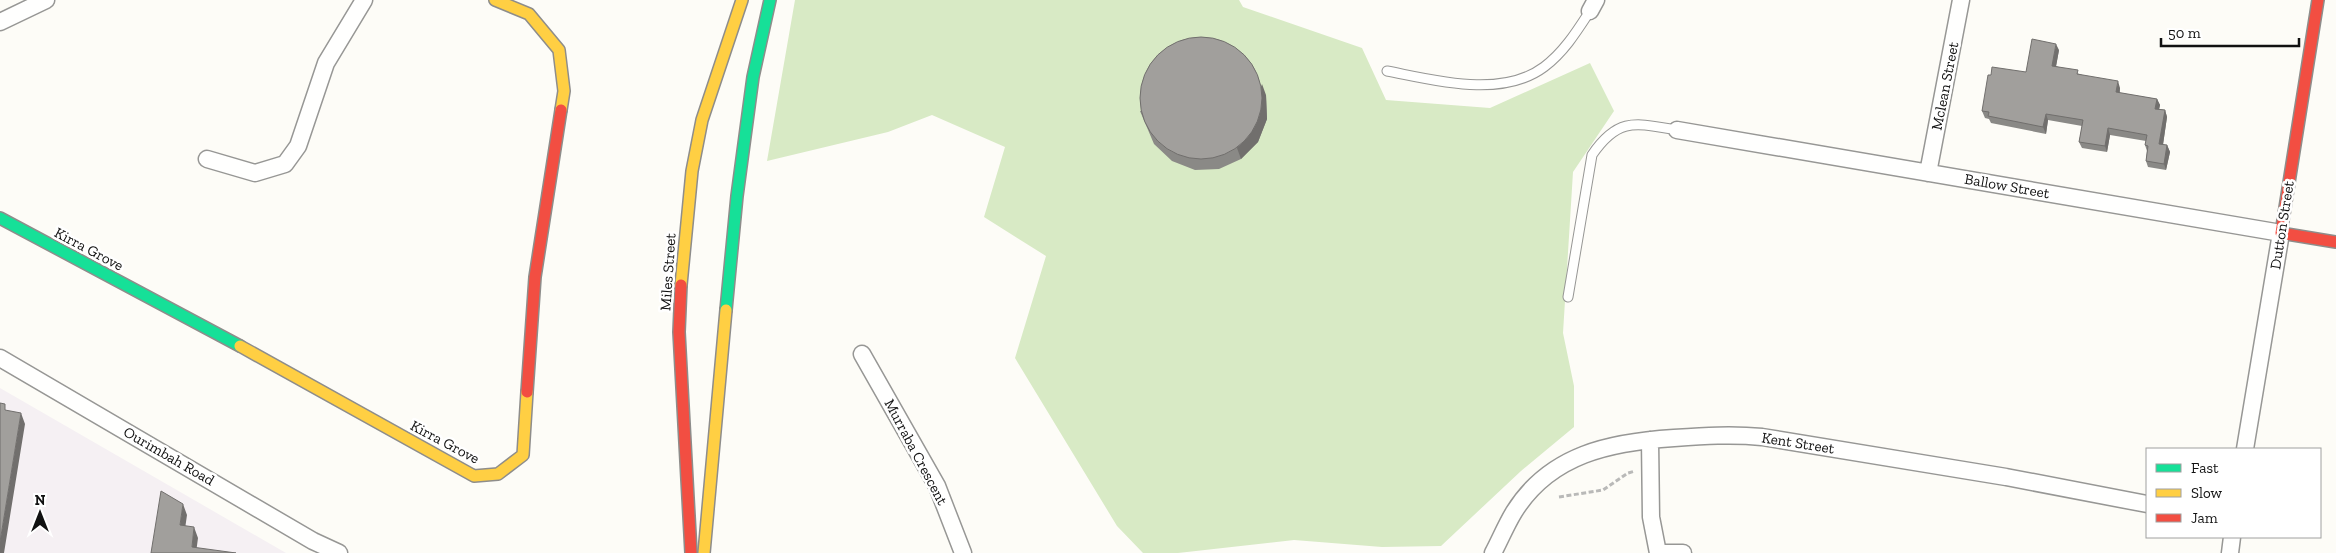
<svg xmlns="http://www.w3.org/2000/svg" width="2336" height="553" viewBox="0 0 2336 553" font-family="'Zilla Slab',serif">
  <rect width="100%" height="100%" fill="#fdfcf7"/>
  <!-- industrial -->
  <path fill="#f5f0f3" d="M 0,388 L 286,553 L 0,553 Z"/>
  <!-- forest -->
  <path fill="#d8eac5" d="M 795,0 L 1239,0 L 1243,7 L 1362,48 L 1386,100 L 1490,108 L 1590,63 L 1614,111 L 1573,172 L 1563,333 L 1574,386 L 1574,427 L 1521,471 L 1441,546 L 1382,547 L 1294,540 L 1178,553 L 1143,553 L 1117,526 L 1015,358 L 1046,256 L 984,217 L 1005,147 L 932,115 L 888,132 L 767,161 Z"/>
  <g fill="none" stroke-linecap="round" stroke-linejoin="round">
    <!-- lane casing -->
    <g stroke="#979795" stroke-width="11">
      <path id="lane" d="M 1387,71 C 1434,80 1501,99 1544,67 C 1564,52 1577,31 1590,11
        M 1568,297 L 1592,155 C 1618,117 1635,123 1677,130"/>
    </g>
    <!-- street casing -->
    <g stroke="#979795" stroke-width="19">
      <path id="street" d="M 1590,11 L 1596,0
        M 0,22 L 46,0
        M 1677,130 L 2281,233 L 2245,449
        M 207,159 L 255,173 L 285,164 L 298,146 L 326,63 L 364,0
        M 1928,173 L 1961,0
        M 862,354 L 937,486 L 963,553
        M 0,358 L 313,541 L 339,553
        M 1650,440 L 1651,517 L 1658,553
        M 1493,553 C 1500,540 1506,525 1514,512 C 1550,454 1611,442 1674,438 C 1703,436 1732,434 1762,437 L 2006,477 L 2147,504
        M 1664,553 L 1683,553
        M 2230,553 L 2232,537"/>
    </g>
    <!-- fast casing -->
    <g stroke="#8e8d8b" stroke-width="14">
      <path id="fast" d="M 0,218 L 240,346
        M 726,310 L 737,196 L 753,77 L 770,0"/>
    </g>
    <!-- slow casing -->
    <g stroke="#8e8d8b" stroke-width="14">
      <path id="slow" d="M 495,0 L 529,14 L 559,50 L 564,91 L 561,110
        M 681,285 L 692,171 L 702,120 L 742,0
        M 240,346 L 474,476 L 498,474 L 523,455 L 527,392
        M 704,553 L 726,310"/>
    </g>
    <!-- jam casing -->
    <g stroke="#8e8d8b" stroke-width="14">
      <path id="jam" d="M 2318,0 L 2281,233 L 2336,242
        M 681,285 L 679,332 L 691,553
        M 527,392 L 535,277 L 561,110"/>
    </g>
    <!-- path -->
    <path stroke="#b9b9b8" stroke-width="3" stroke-dasharray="5 2.5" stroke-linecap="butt" d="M 1559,497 L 1603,490 L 1628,473 L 1635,471"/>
    <!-- lane -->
    <use href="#lane" stroke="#fffffe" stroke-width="9"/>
    <!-- street -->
    <use href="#street" stroke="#fffffe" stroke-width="16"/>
    <!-- fast -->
    <use href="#fast" stroke="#16e098" stroke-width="11"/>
    <!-- slow -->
    <use href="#slow" stroke="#ffcf43" stroke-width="11"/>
    <!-- jam -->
    <use href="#jam" stroke="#f24e42" stroke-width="11"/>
  </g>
  <!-- wall -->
  <path fill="#8a8986" d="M 2059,50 L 2056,66 L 2120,88 L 2120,93 L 2157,99 L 2160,105 L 2159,109 L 2165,110 L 2167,117 L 2163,145 L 2167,145 L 2170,152 L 2166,170 L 2148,167 L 2146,161 L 2147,151 L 2145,145 L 2146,141 L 2110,135 L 2107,152 L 2082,148 L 2079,142 L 2082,126 L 2048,120 L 2046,134 L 1991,123 L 1989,119 L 1985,118 L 1982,111 L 1991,75 L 2026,72 Z
    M 1266,95 L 1267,119 L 1258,142 L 1241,159 L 1219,169 L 1195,170 L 1172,161 L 1154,144 L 1140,111 Z"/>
  <!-- shaded-wall -->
  <path fill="#716f6d" d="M 2056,44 L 2059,50 L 2055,72 L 2052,66 Z
    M 2118,81 L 2120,88 L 2118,99 L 2116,92 Z
    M 1262,84 L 1266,95 L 1267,119 L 1258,142 L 1241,159 L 1237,148 Z
    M 2157,99 L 2160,105 L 2158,115 L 2155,109 Z
    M 2165,110 L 2167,117 L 2162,151 L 2159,144 Z
    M 2046,114 L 2048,120 L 2046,134 L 2043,127 Z
    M 2108,128 L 2110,135 L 2107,152 L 2105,146 Z
    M 2167,145 L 2170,152 L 2166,170 L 2164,164 Z
    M 21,413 L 25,424 L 4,553 L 0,553 L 0,542 Z
    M 183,504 L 187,515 L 184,536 L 180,525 Z
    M 194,527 L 198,538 L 196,553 L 192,547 Z"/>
  <!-- building -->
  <path fill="#a19f9c" stroke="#716f6d" d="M1140 98a61 61 0 1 1 122 0a61 61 0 1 1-122 0Z
    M 2032,39 L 2056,44 L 2052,66 L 2078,70 L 2077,74 L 2118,81 L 2116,92 L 2157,99 L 2155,109 L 2165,110 L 2159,144 L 2167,145 L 2164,164 L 2146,161 L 2148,146 L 2145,145 L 2147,135 L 2108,128 L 2105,146 L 2079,142 L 2083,120 L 2046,114 L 2043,127 L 1988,116 L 1989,112 L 1982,111 L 1988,75 L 1991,75 L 1992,67 L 2026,72 Z
    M 0,403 L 5,404 L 5,410 L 21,413 L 0,542 Z
    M 161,491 L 183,504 L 180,525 L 194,527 L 192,547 L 236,553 L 151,553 Z"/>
  <g text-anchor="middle" stroke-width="5" stroke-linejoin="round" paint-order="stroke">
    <!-- street labels -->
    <g font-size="15" fill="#111" stroke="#fff">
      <text transform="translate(1945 86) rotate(-79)" y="5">Mclean Street</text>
      <text transform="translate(2007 186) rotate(10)" y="5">Ballow Street</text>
      <text transform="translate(2282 225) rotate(-81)" y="5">Dutton Street</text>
      <text transform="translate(89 249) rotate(28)" y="5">Kirra Grove</text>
      <text transform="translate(668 272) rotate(-86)" y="5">Miles Street</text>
      <text transform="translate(445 442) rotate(28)" y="5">Kirra Grove</text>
      <text transform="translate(1798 443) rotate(9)" y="5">Kent Street</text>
      <text transform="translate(916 452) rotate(62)" y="5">Murraba Crescent</text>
      <text transform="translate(169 456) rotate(30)" y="5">Ourimbah Road</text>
    </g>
  </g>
  <!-- legend -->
  <rect x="2146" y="448" width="175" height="90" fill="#ffffff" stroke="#a0a0a0"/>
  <rect x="2156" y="464" width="25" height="8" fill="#16e098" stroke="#a0a0a0"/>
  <text x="2191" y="473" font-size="15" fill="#111111">Fast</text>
  <rect x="2156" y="489" width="25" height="8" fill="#ffcf43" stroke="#a0a0a0"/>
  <text x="2191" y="498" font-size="15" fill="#111111">Slow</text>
  <rect x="2156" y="514" width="25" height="8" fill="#f24e42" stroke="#a0a0a0"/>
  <text x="2191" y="523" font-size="15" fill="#111111">Jam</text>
  <!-- north arrow -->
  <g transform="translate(40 513)" stroke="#ffffff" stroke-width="4" paint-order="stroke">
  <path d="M0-4L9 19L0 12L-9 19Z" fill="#111111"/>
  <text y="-8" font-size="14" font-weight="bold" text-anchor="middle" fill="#111111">N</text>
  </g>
  <!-- scale -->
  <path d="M2161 38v8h138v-8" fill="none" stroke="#111111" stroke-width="2.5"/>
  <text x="2168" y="38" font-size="15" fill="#111111" stroke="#ffffff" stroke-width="4" paint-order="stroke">50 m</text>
</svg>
